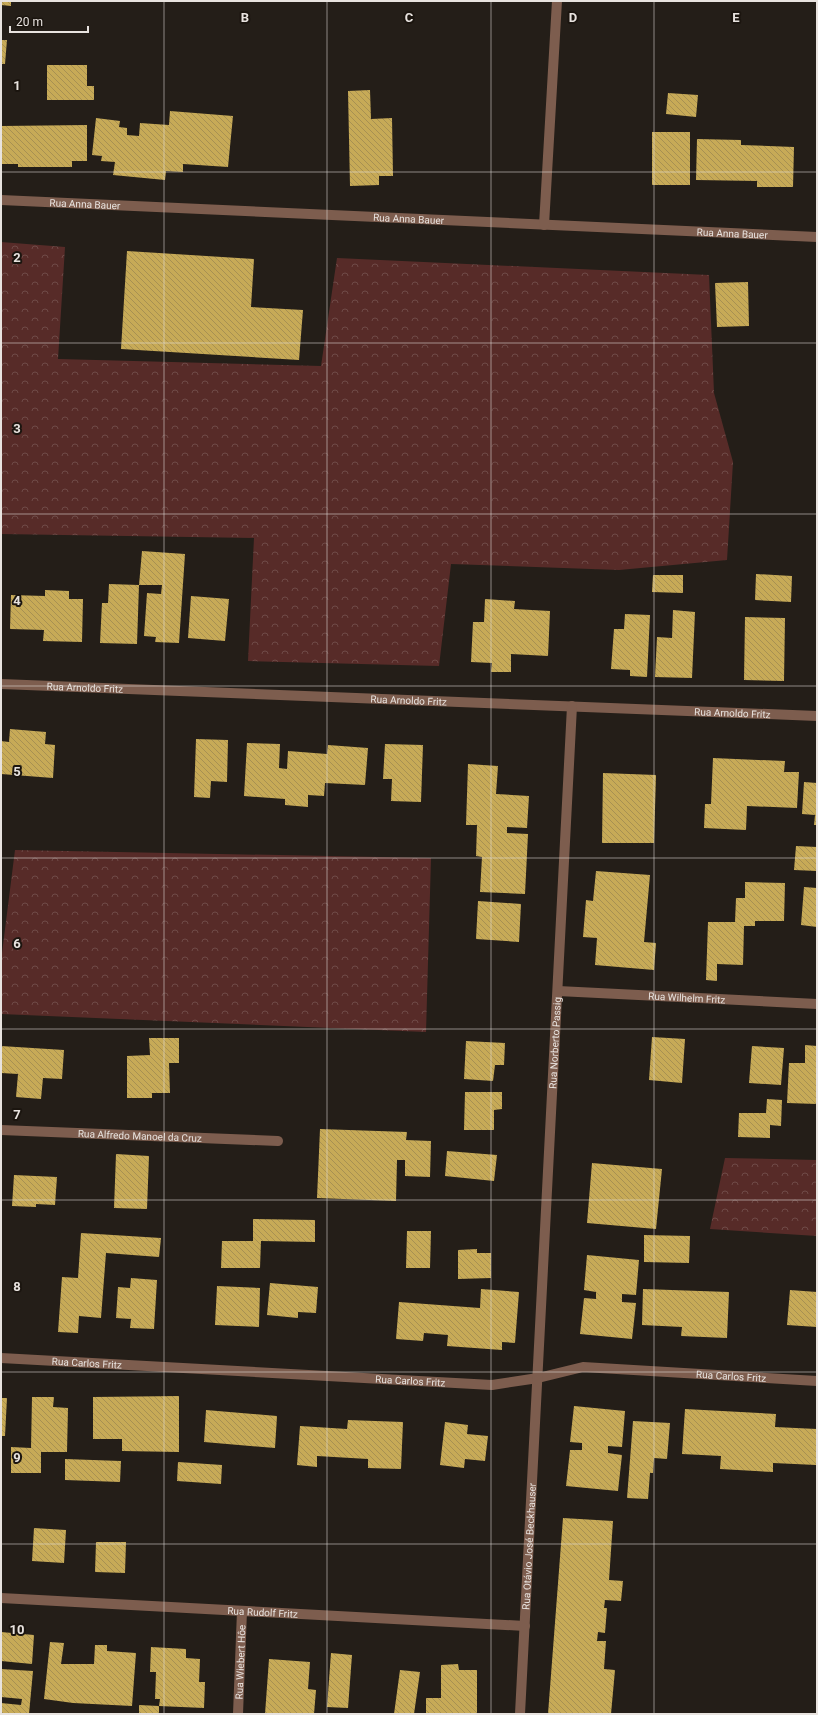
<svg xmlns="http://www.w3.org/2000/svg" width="818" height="1715" viewBox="0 0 818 1715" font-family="Roboto,sans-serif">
  <defs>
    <pattern id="forest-crowns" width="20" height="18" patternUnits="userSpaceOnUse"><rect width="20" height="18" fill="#572b28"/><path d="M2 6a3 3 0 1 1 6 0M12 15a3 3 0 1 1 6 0" fill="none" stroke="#6f4a47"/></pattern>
    <pattern id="building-back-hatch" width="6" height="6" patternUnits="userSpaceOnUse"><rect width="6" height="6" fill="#c7aa57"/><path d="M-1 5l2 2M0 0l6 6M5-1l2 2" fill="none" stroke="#a79052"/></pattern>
  </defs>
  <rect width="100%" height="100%" fill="#241e18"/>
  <!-- forest -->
  <path fill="url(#forest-crowns)" d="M 1,242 L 65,247 L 58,359 L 321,366 L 337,258 L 709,275 L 714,393 L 733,462 L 727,560 L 619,570 L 451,564 L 439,666 L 248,661 L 254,538 L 1,534 Z
    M 15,850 L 431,858 L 426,1032 L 1,1014 L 1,961 Z
    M 725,1158 L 817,1160 L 817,1236 L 710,1229 Z"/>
  <!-- building -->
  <path fill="url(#building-back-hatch)" d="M 1,1 L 11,1 L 11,6 L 1,5 Z
    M 1,40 L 7,40 L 5,64 L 1,64 Z
    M 47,65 L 87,65 L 87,86 L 94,86 L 94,100 L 47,100 Z
    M 370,90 L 371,119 L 392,118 L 393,176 L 379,176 L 379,185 L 350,186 L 348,91 Z
    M 668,93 L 698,95 L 696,117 L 666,114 Z
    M 170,111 L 233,116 L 228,167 L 183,164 L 183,172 L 166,171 L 165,180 L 113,175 L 115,162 L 101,161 L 102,156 L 92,155 L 96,118 L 120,121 L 119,127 L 127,128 L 127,135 L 139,136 L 140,123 L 169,125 Z
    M 87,125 L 87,161 L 72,161 L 72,167 L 18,167 L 18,164 L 1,164 L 1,126 Z
    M 652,132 L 690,132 L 690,185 L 652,185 Z
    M 697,139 L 741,140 L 741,145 L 794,147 L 793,187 L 757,187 L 757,181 L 696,180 Z
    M 127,251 L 254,259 L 251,307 L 303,310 L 299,360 L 121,349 Z
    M 748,282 L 749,326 L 717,327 L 715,283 Z
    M 142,551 L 185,554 L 179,643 L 155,642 L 156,637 L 144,636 L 147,593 L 161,594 L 162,585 L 139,585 Z
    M 756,574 L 792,576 L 791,602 L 755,600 Z
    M 653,575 L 683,575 L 683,593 L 652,592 Z
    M 109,584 L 139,585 L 137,644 L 100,643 L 102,603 L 108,603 Z
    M 45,590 L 69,591 L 69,599 L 83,599 L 82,642 L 43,641 L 44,630 L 10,629 L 11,595 L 45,596 Z
    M 191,596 L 229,599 L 225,641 L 188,638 Z
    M 485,599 L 515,601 L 514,609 L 550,611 L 548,656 L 511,654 L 511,672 L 491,672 L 492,663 L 471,662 L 473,622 L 484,622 Z
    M 673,610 L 695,612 L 692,678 L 655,677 L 657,637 L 672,638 Z
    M 625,614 L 650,615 L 647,677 L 630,676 L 630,670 L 611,669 L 614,629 L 624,629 Z
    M 745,617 L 785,618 L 784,681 L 744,680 Z
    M 10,729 L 46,732 L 45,744 L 55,745 L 53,778 L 1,774 L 1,741 L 9,742 Z
    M 196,739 L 228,740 L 227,782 L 211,781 L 210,798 L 194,797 Z
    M 247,743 L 280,744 L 279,768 L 287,769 L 288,751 L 327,754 L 328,745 L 368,748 L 365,785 L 325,783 L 324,796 L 308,795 L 308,807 L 285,805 L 285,799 L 244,796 Z
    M 385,744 L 423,745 L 421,802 L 391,801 L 392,779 L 383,779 Z
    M 713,758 L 785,761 L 784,772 L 799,772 L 797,808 L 747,806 L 746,830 L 704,828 L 705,804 L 711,804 Z
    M 468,764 L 498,766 L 496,794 L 529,796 L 527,828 L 507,827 L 507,833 L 528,834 L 525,894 L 480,892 L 482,857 L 476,856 L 477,825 L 466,825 Z
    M 603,773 L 656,775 L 654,843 L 602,843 Z
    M 804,782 L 817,783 L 817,825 L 814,825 L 815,815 L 802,814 Z
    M 796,846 L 817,847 L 817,871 L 794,870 Z
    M 596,871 L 650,875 L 644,942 L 656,943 L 654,970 L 595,965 L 597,938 L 583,937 L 586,900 L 593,901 Z
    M 745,882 L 785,883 L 784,921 L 755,921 L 755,926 L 744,926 L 743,965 L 717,964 L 717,981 L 706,980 L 708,922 L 735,922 L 736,898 L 745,898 Z
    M 804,887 L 817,888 L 817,927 L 801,925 Z
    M 478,901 L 521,904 L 519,942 L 476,939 Z
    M 652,1037 L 685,1039 L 682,1083 L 649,1080 Z
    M 149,1038 L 179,1038 L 179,1063 L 169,1063 L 170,1093 L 152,1093 L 152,1098 L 127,1098 L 127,1056 L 150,1055 Z
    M 466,1041 L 505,1043 L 504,1065 L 495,1065 L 493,1081 L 464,1079 Z
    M 805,1045 L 817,1046 L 817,1104 L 787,1103 L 789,1063 L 805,1063 Z
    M 1,1046 L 64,1050 L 62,1079 L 43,1078 L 41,1099 L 16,1097 L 18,1074 L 1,1073 Z
    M 752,1046 L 784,1048 L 781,1085 L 749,1083 Z
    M 465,1092 L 502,1092 L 502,1109 L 494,1110 L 494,1130 L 464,1130 Z
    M 767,1099 L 782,1100 L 781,1126 L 770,1125 L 770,1138 L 738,1137 L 739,1113 L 766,1113 Z
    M 320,1129 L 407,1132 L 406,1140 L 431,1141 L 430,1177 L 405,1176 L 405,1160 L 397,1160 L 396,1201 L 317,1198 Z
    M 447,1151 L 497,1155 L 494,1181 L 445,1176 Z
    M 116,1154 L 149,1156 L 147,1209 L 114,1208 Z
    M 592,1163 L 662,1169 L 656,1229 L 587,1223 Z
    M 14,1175 L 57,1177 L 55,1205 L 36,1204 L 36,1207 L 12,1206 Z
    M 253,1219 L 315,1220 L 315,1242 L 261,1241 L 260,1268 L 221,1268 L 222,1241 L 253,1241 Z
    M 407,1231 L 431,1231 L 430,1268 L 406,1268 Z
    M 81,1233 L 161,1238 L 159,1257 L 106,1253 L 101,1318 L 79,1316 L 78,1333 L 58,1332 L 62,1277 L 78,1278 Z
    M 644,1235 L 690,1236 L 689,1263 L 644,1262 Z
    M 477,1249 L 477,1253 L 491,1253 L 491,1278 L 458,1279 L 458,1250 Z
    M 587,1255 L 639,1260 L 636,1295 L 622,1294 L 622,1302 L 636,1303 L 632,1339 L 580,1334 L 584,1298 L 596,1299 L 596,1292 L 584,1290 Z
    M 131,1278 L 157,1280 L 154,1329 L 130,1328 L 131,1319 L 116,1318 L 118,1287 L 130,1288 Z
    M 270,1283 L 318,1287 L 316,1313 L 298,1312 L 298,1318 L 267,1315 Z
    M 217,1286 L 260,1288 L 259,1327 L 215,1325 Z
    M 481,1289 L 519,1292 L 515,1343 L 502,1342 L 502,1350 L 447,1346 L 448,1335 L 424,1333 L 423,1341 L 396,1339 L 399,1302 L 480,1308 Z
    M 643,1289 L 729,1292 L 727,1338 L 681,1336 L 682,1327 L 642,1325 Z
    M 790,1290 L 817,1292 L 817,1327 L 787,1325 Z
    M 179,1396 L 179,1452 L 122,1451 L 122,1439 L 93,1439 L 93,1397 Z
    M 32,1397 L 54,1397 L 53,1407 L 68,1408 L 67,1452 L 41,1452 L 41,1473 L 11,1473 L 11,1447 L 31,1448 Z
    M 1,1398 L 7,1398 L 5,1436 L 1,1436 Z
    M 574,1406 L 625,1411 L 622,1447 L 608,1446 L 608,1453 L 622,1455 L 618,1491 L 566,1486 L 570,1450 L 582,1450 L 582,1443 L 570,1442 Z
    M 685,1409 L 776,1414 L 775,1427 L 817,1429 L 816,1465 L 773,1463 L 773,1472 L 720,1469 L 721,1456 L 682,1454 Z
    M 206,1410 L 277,1416 L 275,1448 L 204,1442 Z
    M 348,1420 L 403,1422 L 401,1469 L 368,1468 L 368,1459 L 317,1456 L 317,1467 L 297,1465 L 300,1426 L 347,1429 Z
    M 633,1421 L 670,1423 L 667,1459 L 654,1458 L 653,1473 L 650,1473 L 648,1499 L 627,1498 Z
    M 445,1422 L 468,1425 L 467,1434 L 488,1436 L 485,1461 L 465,1459 L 464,1468 L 440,1465 Z
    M 65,1459 L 121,1461 L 120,1482 L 65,1480 Z
    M 178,1462 L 222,1465 L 221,1484 L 177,1481 Z
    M 563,1518 L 613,1521 L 609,1580 L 623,1581 L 621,1601 L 605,1600 L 604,1608 L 607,1608 L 605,1633 L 598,1632 L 597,1641 L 606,1641 L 604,1669 L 615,1670 L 611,1714 L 548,1714 Z
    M 34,1528 L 66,1530 L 64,1563 L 32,1561 Z
    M 96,1542 L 126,1542 L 125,1573 L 95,1572 Z
    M 1,1632 L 34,1635 L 32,1664 L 1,1661 Z
    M 50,1642 L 64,1643 L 61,1664 L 94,1664 L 95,1645 L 107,1645 L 107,1651 L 136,1653 L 132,1706 L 73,1703 L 44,1699 Z
    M 151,1647 L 186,1649 L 186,1658 L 200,1659 L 199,1682 L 205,1682 L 204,1708 L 159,1706 L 160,1699 L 155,1699 L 156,1672 L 150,1672 Z
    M 331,1653 L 352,1655 L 348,1708 L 327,1707 Z
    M 269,1659 L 310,1662 L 308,1689 L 316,1690 L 314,1714 L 265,1714 Z
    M 458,1664 L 459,1670 L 477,1670 L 477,1714 L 426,1714 L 426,1698 L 441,1698 L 441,1665 Z
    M 1,1669 L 33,1671 L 29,1714 L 1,1714 L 1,1703 L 21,1705 L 22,1699 L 1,1697 Z
    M 400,1670 L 420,1672 L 414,1714 L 394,1714 Z
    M 139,1705 L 159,1706 L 159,1714 L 139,1714 Z"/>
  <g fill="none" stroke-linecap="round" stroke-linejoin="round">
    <!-- minor -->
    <g stroke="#7d5d4e" stroke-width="10">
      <path id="s1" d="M 1,200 L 817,237"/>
      <path d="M 544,225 L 557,1"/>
      <path id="s2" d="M 1,684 L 817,716"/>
      <path id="s3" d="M 558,991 L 817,1004"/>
      <path id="s4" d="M 1,1130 L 278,1141"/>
      <path id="s5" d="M 1,1358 L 492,1385 L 538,1378 L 583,1367 L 817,1381"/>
      <path id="s6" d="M 1,1598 L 525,1626"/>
      <path id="s7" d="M 238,1714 L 242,1611"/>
      <path id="s8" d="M 520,1714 L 572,706"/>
    </g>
  </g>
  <!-- grid -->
  <path fill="none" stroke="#e8e3df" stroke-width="1" stroke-opacity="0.55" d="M 164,1 L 164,1714M 327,1 L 327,1714M 491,1 L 491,1714M 654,1 L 654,1714M 1,172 L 817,172M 1,343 L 817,343M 1,514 L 817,514M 1,686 L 817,686M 1,858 L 817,858M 1,1029 L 817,1029M 1,1200 L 817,1200M 1,1372 L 817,1372M 1,1544 L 817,1544"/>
  <g text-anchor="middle" stroke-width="4" stroke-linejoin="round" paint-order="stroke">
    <!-- street labels -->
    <g font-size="10" fill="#e8e3df" stroke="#1b150f">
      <text dy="4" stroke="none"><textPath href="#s1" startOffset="84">Rua Anna Bauer</textPath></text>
      <text dy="4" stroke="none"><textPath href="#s1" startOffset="408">Rua Anna Bauer</textPath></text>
      <text dy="4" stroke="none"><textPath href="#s1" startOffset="732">Rua Anna Bauer</textPath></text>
      <text dy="4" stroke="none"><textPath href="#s2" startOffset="84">Rua Arnoldo Fritz</textPath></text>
      <text dy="4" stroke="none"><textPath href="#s2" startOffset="408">Rua Arnoldo Fritz</textPath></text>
      <text dy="4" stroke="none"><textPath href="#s2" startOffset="732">Rua Arnoldo Fritz</textPath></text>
      <text dy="4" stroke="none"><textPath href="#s3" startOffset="129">Rua Wilhelm Fritz</textPath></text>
      <text dy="4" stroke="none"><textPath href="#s8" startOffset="672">Rua Norberto Passig</textPath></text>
      <text dy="4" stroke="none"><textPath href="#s4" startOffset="139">Rua Alfredo Manoel da Cruz</textPath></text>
      <text dy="4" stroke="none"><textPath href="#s5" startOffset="86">Rua Carlos Fritz</textPath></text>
      <text dy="4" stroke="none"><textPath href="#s5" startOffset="733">Rua Carlos Fritz</textPath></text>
      <text dy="4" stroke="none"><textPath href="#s5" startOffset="410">Rua Carlos Fritz</textPath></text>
      <text dy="4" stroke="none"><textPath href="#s8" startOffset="168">Rua Otávio José Beckhauser</textPath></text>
      <text dy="4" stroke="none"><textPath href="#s6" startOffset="262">Rua Rudolf Fritz</textPath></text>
      <text dy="4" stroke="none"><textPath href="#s7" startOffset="52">Rua Wiebert Hôe</textPath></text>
    </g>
  </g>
  <g font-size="13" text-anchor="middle" font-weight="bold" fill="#e8e3df" stroke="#1b150f" stroke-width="4" stroke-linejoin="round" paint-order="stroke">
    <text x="245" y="22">B</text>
    <text x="409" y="22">C</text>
    <text x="573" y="22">D</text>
    <text x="736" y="22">E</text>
    <text x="17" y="90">1</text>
    <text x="17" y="262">2</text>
    <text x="17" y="433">3</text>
    <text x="17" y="605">4</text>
    <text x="17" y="776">5</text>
    <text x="17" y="948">6</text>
    <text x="17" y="1119">7</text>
    <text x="17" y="1291">8</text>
    <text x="17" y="1462">9</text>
    <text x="17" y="1634">10</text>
  </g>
  <!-- border -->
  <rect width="818" height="1715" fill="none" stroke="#e8e3df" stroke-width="4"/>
  <!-- scale -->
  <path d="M10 26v6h78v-6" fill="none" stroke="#e8e3df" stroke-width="2"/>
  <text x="16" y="26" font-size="12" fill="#e8e3df" stroke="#1b150f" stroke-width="3" paint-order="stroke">20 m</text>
</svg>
